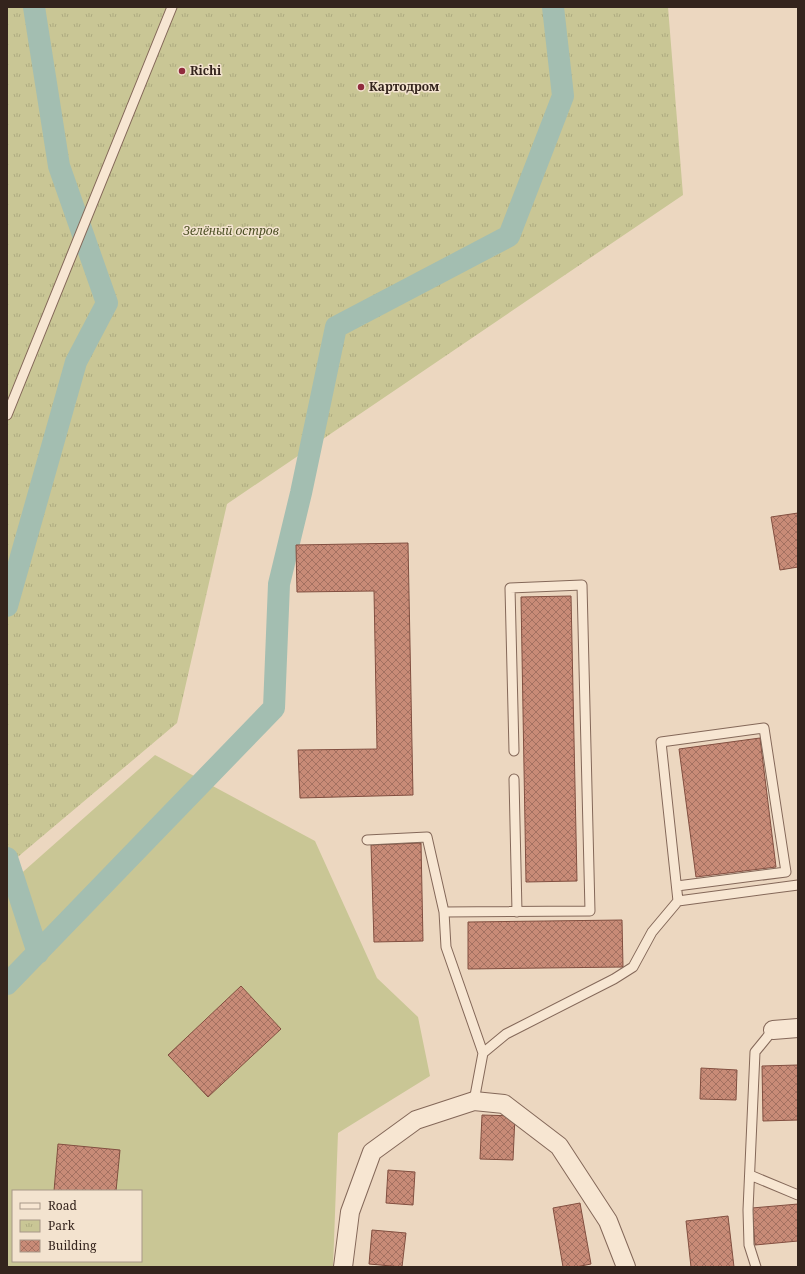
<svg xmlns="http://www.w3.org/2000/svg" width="805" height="1274" viewBox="0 0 805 1274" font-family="'Noto Serif',serif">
  <defs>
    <pattern id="park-tufts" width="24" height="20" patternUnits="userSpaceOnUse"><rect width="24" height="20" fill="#c9c695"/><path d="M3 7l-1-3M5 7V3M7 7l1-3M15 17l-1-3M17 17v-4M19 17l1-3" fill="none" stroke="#adaa80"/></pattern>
    <pattern id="building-cross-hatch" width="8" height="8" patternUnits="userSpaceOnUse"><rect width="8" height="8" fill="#c88b77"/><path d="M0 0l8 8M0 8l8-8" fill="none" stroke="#a37161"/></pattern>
  </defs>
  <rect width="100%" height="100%" fill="#ecd7c0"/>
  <!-- green -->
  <path fill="#c9c695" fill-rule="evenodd" d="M 155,755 L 315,841 L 377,978 L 418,1017 L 430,1076 L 338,1133 L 333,1267 L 7,1267 L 7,886 ZM 13,1191 L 141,1191 L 141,1261 L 13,1261 Z"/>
  <!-- park -->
  <path fill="url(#park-tufts)" d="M 7,7 L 668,7 L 683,195 L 227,504 L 177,723 L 7,866 Z"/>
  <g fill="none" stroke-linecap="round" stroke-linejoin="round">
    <!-- canal -->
    <path stroke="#a3beb1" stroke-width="22" d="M 7,606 L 76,362 L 107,303 L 59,166 L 34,7
      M 7,858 L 38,953
      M 7,984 L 274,708 L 279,584 L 301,493 L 336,327 L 509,236 L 563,96 L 553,7"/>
  </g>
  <!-- building -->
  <path fill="url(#building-cross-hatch)" stroke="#824f40" d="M 798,513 L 798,567 L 780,570 L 771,517 Z
    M 408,543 L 413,795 L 300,798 L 298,750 L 377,749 L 374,591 L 297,592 L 296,545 Z
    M 571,596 L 577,881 L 526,882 L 521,597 Z
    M 760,738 L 776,867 L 696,877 L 679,749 Z
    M 421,843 L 423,941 L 374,942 L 371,845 Z
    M 622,920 L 623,967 L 468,969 L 468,922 Z
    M 241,986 L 281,1029 L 208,1097 L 168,1055 Z
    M 798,1065 L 798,1120 L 763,1121 L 762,1066 Z
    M 701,1068 L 737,1070 L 736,1100 L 700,1099 Z
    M 482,1115 L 515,1116 L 513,1160 L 480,1159 Z
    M 58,1144 L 120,1150 L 116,1191 L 54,1191 Z
    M 388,1170 L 415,1172 L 413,1205 L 386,1203 Z
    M 580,1203 L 591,1264 L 576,1267 L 563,1267 L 553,1208 Z
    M 798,1204 L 798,1241 L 755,1245 L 752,1208 Z
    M 728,1216 L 734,1267 L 691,1267 L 686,1221 Z
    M 372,1230 L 406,1233 L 402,1267 L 369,1264 Z"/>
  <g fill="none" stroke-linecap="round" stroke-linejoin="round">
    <!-- lane casing -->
    <g stroke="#846859" stroke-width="11">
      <path id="lane" d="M 7,415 L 172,7
        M 514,779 L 517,912
        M 367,840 L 427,837 L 444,912 L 446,947 L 483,1053
        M 677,886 L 786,872 L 764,728 L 661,742 L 678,901
        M 444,912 L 590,911 L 582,585 L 510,588 L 514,751
        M 474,1101 L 483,1053 L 506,1034 L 614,979 L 633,967 L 652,932 L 678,901 L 798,885
        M 750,1175 L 798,1195
        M 756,1267 L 749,1245 L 748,1210 L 755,1052 L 773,1030"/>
    </g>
    <!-- street casing -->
    <g stroke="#846859" stroke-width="20">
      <path id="street" d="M 773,1030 L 798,1028
        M 343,1267 L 350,1212 L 372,1152 L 416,1120 L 474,1101 L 504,1104 L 559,1146 L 608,1221 L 626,1267"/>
    </g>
    <!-- lane -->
    <use href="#lane" stroke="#f7e6d2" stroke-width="9"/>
    <!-- street -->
    <use href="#street" stroke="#f7e6d2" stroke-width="18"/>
  </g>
  <!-- markers -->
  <g fill="#902b3d" stroke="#f3e3cf" stroke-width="1.5">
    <circle cx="182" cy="71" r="4"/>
    <circle cx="361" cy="87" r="4"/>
  </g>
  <g text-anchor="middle" stroke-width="3" stroke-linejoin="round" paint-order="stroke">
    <!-- poi labels -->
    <g font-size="12" font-weight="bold" fill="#34241d" stroke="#f3e3cf" text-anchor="start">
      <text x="190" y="75">Richi</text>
      <text x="369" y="91">Картодром</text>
    </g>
    <!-- park labels -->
    <g font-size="12" font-style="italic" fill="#4c5024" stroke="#f3e3cf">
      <text x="231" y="235">Зелёный остров</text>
    </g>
  </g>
  <!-- border -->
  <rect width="805" height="1274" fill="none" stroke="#34241d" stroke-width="16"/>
  <!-- legend -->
  <rect x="12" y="1190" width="130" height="72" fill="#f3e3cf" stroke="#a79788"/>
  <rect x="20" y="1203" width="20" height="6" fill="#f7e6d2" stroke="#a79788"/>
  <text x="48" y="1210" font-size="12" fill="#34241d">Road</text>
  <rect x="20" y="1220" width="20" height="12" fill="url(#park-tufts)" stroke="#a79788"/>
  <text x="48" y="1230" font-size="12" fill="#34241d">Park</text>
  <rect x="20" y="1240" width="20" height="12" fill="url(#building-cross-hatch)" stroke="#a79788"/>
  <text x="48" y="1250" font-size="12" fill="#34241d">Building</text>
</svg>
